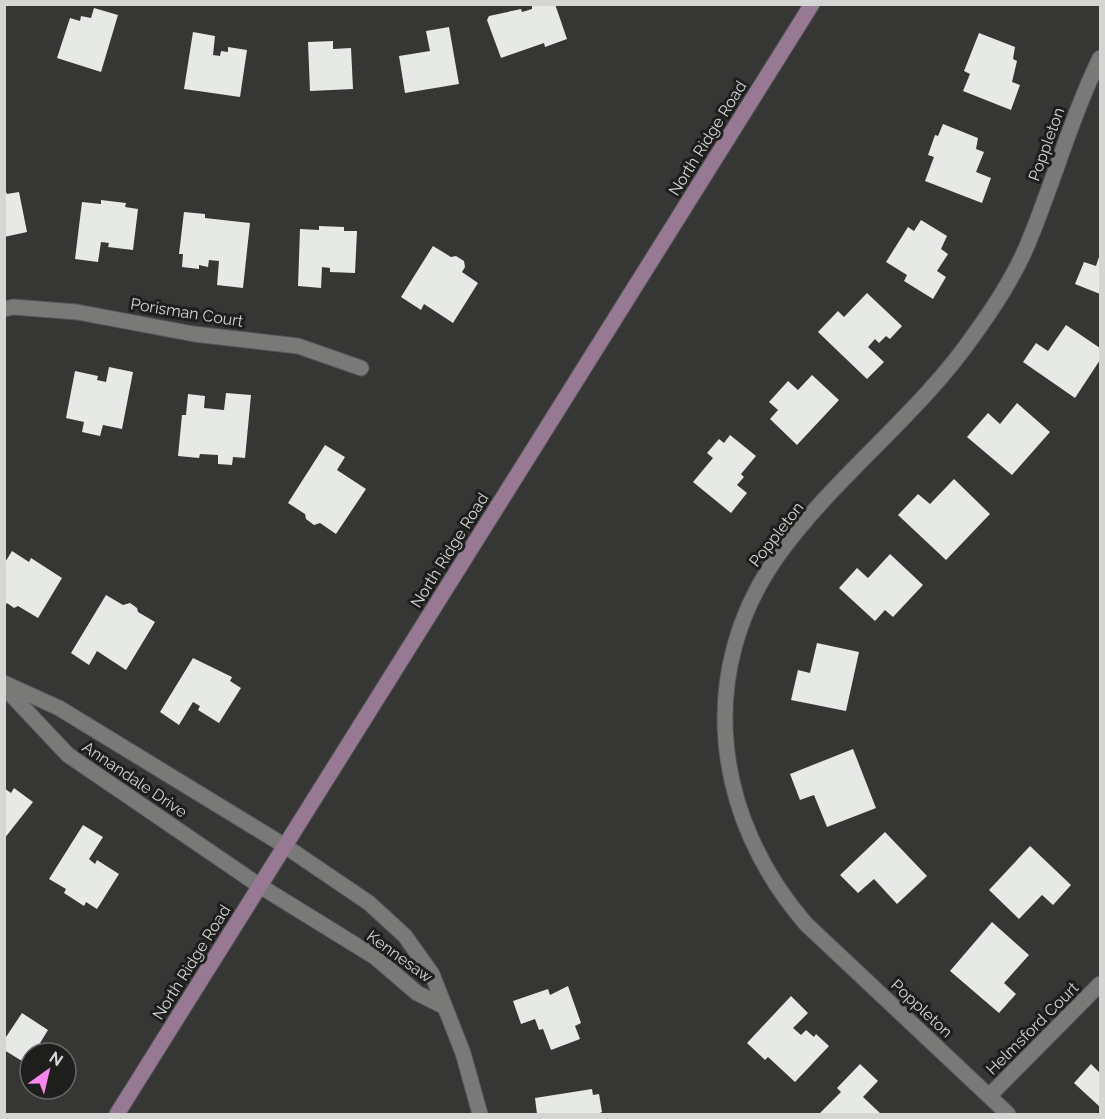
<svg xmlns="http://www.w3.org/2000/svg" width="1105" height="1119" viewBox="0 0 1105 1119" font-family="Raleway,sans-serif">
  <rect width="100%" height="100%" fill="#363735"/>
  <!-- building -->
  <path fill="#e7e9e6" d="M 532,4 L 555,4 L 567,39 L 545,47 L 544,43 L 501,58 L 487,20 L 489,16 L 521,9 L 522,12 L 532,9 Z
    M 94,8 L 118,15 L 101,72 L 57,58 L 70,18 L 80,21 L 81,16 L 91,18 Z
    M 449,27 L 459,84 L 405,93 L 399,56 L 430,51 L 426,31 Z
    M 193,32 L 215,36 L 213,55 L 220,56 L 221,51 L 228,52 L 228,47 L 247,50 L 240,97 L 184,89 Z
    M 979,33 L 1015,47 L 1013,59 L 1017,61 L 1012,82 L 1020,85 L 1011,110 L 963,91 L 970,74 L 964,71 Z
    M 333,41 L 333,49 L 351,48 L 353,89 L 310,91 L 308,42 Z
    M 943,124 L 978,138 L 976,149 L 984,152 L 976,172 L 991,178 L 982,203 L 925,181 L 934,157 L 928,155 L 935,135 L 938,136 Z
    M 5,189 L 7,194 L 19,192 L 27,232 L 4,237 Z
    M 101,200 L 126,203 L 125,207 L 138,209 L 133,250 L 108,247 L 109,243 L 101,242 L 98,262 L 75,259 L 82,202 L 101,204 Z
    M 184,212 L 205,214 L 205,218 L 250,223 L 243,288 L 217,285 L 219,261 L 209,260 L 208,267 L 199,265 L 199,269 L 182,267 L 183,254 L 179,254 Z
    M 921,220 L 947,236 L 941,249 L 948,254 L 937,271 L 946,277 L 933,299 L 904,281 L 907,275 L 886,262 L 908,227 L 914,231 Z
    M 319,226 L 344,227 L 344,231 L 357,231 L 355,273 L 330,272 L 330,268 L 322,267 L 321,288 L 298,286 L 300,229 L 319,230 Z
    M 433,246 L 451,257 L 456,256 L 464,261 L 465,267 L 462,272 L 478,283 L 453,323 L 424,304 L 421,310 L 401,297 Z
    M 1100,254 L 1100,294 L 1075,284 L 1084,262 L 1096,266 Z
    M 867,293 L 902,326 L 890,339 L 886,336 L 879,343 L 875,339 L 868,347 L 884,362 L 867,379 L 818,332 L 838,311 L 844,317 Z
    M 1066,325 L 1100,348 L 1100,360 L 1075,398 L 1023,362 L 1036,343 L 1048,351 Z
    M 109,367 L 133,372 L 122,429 L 103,425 L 100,436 L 82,432 L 84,422 L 66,418 L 75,371 L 98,376 L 97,380 L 106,382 Z
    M 812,375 L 839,400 L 797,445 L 770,419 L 778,410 L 769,402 L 788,381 L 798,390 Z
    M 226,393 L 251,395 L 245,458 L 233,457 L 232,465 L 218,464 L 218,455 L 200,454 L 199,458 L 178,456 L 182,415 L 186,415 L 188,394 L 205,396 L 204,408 L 224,410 Z
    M 1017,403 L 1050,432 L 1012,475 L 967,437 L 988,413 L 1000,424 Z
    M 730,435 L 756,456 L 741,474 L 744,477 L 737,485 L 747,493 L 731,513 L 693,482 L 713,458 L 707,453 L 719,439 L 724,443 Z
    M 325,445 L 345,457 L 337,470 L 366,489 L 336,534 L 320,523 L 314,525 L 306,519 L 305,514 L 288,503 Z
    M 954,479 L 990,514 L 946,560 L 898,515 L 918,494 L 930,504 Z
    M 12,551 L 29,562 L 31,558 L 62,578 L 38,618 L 18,606 L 14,608 L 7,603 L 4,607 L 4,564 Z
    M 890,554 L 923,585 L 893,617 L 885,610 L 875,621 L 839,588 L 857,568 L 868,578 Z
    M 106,595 L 123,605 L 130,603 L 137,608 L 138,612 L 155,622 L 126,670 L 97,651 L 89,665 L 71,653 Z
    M 817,643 L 859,652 L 846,711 L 791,700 L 798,670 L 810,673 Z
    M 193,658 L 232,677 L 230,681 L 241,688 L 219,723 L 198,710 L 200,706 L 193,702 L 179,725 L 160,712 Z
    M 853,749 L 876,808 L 827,827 L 814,795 L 800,800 L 790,774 Z
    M 4,788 L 11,793 L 14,788 L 33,802 L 4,839 Z
    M 83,825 L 103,837 L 89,859 L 95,864 L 97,860 L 119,874 L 97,909 L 86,902 L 84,906 L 64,893 L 66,889 L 49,879 Z
    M 885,832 L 927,876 L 897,904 L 874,879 L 858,893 L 840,875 Z
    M 1030,846 L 1071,885 L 1053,905 L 1042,895 L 1019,919 L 989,890 Z
    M 992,922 L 1029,955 L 1004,983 L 1016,994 L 999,1013 L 950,971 Z
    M 568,986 L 581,1023 L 575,1026 L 580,1039 L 551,1050 L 543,1029 L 539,1030 L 535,1019 L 521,1024 L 513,1001 L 548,989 L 550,995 Z
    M 791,996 L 808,1013 L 793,1028 L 801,1035 L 806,1030 L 814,1037 L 816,1034 L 829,1046 L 795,1082 L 768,1057 L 765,1060 L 747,1043 Z
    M 22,1013 L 48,1030 L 34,1053 L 30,1053 L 27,1064 L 4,1050 L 4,1040 Z
    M 860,1064 L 878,1081 L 863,1097 L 881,1114 L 819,1114 L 841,1092 L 837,1088 Z
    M 1091,1064 L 1100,1073 L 1100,1107 L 1074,1083 Z
    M 592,1089 L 593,1095 L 599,1094 L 602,1112 L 598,1114 L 537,1114 L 535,1098 Z"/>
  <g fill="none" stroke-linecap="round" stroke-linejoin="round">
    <!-- street casing -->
    <g stroke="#545554" stroke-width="17">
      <path id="street" d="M 4,309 L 13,307 L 77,312 L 194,334 L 298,346 L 361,368
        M 4,683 L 59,708 L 285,846 L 369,903 L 405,936 L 432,974 L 463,1053 L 480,1114
        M 4,687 L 68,755 L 260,886 L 375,957 L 417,993 L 445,1007
        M 989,1096 L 1100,984
        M 1008,1114 L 806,924 C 714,818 694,672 779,554 C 837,474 920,414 976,332 C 997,303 1018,270 1031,236 C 1055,177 1072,116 1100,58"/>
    </g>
    <!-- secondary casing -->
    <g stroke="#545554" stroke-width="17">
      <path id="secondary" d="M 117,1114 L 812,4"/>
    </g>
    <!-- street -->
    <use href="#street" stroke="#797a78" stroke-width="15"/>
    <!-- secondary -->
    <use href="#secondary" stroke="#987994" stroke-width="15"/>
  </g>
  <g text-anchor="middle" stroke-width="6" stroke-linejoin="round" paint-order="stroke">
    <!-- street labels -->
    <g font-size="16" fill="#d5d5d4" stroke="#1e1e1d">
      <text transform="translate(707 138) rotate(-58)" y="6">North Ridge Road</text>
      <text transform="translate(1046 144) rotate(-70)" y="6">Poppleton</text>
      <text transform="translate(187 312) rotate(9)" y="6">Porisman Court</text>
      <text transform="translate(776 534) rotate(-52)" y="6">Poppleton</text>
      <text transform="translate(449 550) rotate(-58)" y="6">North Ridge Road</text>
      <text transform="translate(135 779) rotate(34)" y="6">Annandale Drive</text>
      <text transform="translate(400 956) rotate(36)" y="6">Kennesaw</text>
      <text transform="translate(191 962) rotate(-58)" y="6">North Ridge Road</text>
      <text transform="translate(922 1008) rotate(43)" y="6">Poppleton</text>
      <text transform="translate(1032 1028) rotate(-45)" y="6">Helmsford Court</text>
    </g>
  </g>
  <!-- border -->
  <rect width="1105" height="1119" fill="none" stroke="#d5d5d4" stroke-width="12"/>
  <!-- north arrow -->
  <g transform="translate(48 1071) rotate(34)"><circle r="28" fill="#1e1e1d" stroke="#676766" stroke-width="1.5"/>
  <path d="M0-4.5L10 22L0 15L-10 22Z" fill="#f788eb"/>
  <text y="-9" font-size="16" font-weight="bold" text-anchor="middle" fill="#d5d5d4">N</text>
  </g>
</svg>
